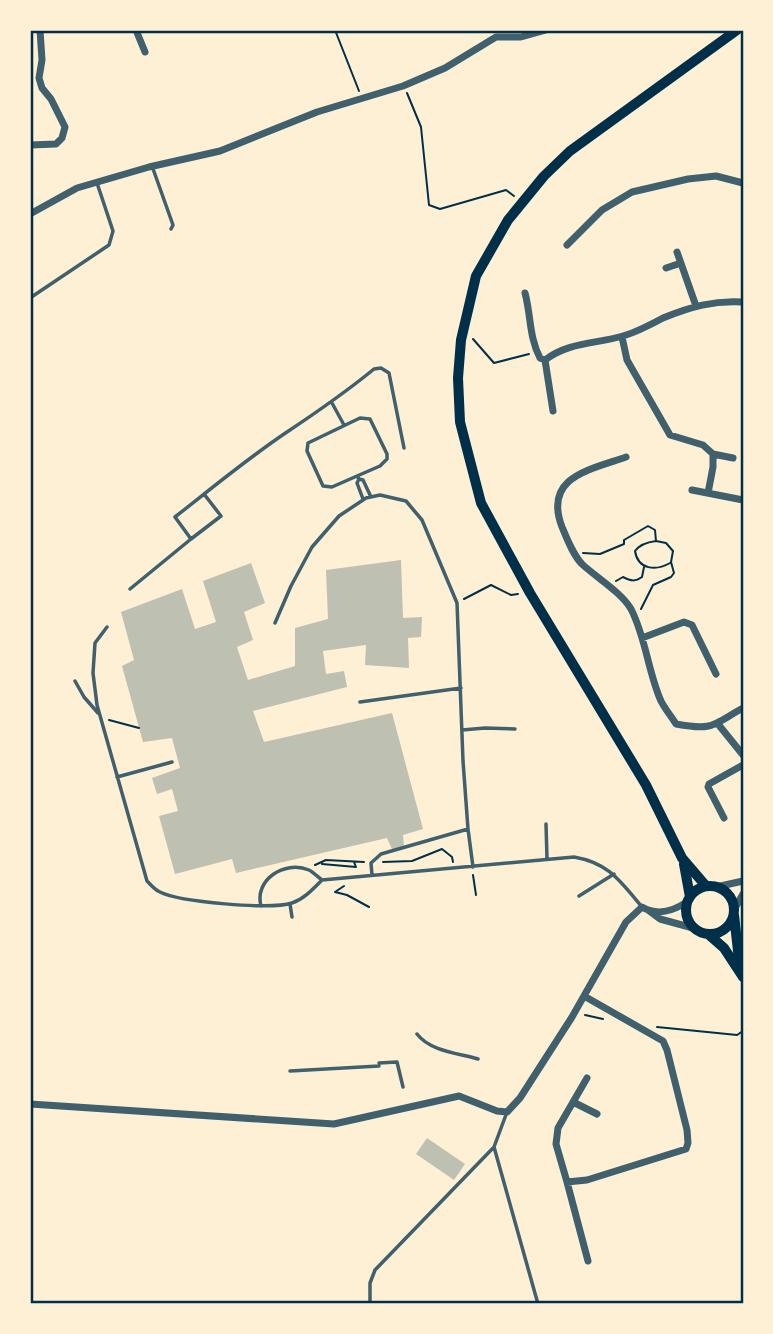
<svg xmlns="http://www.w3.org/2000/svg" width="773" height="1334" viewBox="0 0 773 1334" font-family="Quicksand,sans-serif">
  <rect width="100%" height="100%" fill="#fdf0d5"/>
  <!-- building -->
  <path fill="#bec0b2" d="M 401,560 L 403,618 L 422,617 L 421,637 L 408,638 L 409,668 L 365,665 L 366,645 L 323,651 L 326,674 L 344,671 L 347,687 L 253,711 L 264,742 L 392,713 L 423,829 L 403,835 L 404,847 L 392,849 L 387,838 L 236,873 L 232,859 L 175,874 L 159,816 L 178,811 L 172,789 L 157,794 L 152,778 L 180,768 L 172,738 L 143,742 L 122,666 L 134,660 L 121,612 L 182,589 L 195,629 L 216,622 L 203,581 L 251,563 L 265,603 L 244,612 L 253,640 L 237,647 L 248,680 L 295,666 L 295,628 L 328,619 L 326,570 Z
    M 427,1138 L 465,1164 L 454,1180 L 416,1154 Z"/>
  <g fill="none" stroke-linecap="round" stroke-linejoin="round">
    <!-- path -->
    <path stroke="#003049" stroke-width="2" d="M 335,30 L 359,91
      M 407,93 L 421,127 L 429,205 L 440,209 L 506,190 L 514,196
      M 473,339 L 494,363 L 529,354
      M 656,541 C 648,542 640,544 635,551 C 638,570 656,571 670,563
      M 583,553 L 600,554 L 624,544 L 624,540 L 648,526 L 655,530 L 656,541 L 666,543 L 673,551 L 671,562 L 674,573 L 671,577 L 653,585 L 641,609
      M 616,581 L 623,577 C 631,581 635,582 642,577 L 644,567
      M 464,599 L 491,585 L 511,595 L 518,594
      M 109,720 L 139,728
      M 383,862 L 412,861 L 442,849 L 452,857 L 453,862
      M 322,864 L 356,867 L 354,862
      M 315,865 L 326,860 L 364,862
      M 473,875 L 476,895
      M 344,886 L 335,892 L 347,895 L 369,907
      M 585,1015 L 603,1019
      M 657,1027 L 737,1035 L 743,1031"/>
    <!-- service -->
    <path stroke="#3f606c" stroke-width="3.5" d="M 152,166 L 173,225 L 171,229
      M 30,298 L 109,245 L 113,231 L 97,183
      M 332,403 L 344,425
      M 357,476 L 380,466 L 387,459 L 387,454 L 370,419 L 360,418 L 308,443 L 307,451 L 323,486 L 332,487 L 357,476 L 359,479
      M 204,494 L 221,516 L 191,539 L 175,517 C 212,488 248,458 287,432 C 317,412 346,392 374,369 L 381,368 L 389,373 L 404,448
      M 363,499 L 357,483 L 359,479 L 363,480 L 371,497
      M 130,589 L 191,539
      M 275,623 L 291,586 L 312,547 L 339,516 L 366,498 L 380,495 L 406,501 L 422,520 L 457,603 L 463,761 L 468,829 L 473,867
      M 107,627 L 95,643 L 93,673 L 97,705 L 147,881 C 151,885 155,890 160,892 C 180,902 270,910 292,903 C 304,899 313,889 322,880 L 574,857 C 609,863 620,881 642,907
      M 75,681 L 84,697 L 98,713
      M 360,702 L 461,688
      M 462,730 L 485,728 L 515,729
      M 117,777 L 172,762
      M 546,824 L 547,859
      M 372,875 L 371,863 L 381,854 L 468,829
      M 579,896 L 614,874
      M 290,904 L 292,917
      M 261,906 C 254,880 284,860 309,870 C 313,872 318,877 322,880
      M 417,1034 C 430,1051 457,1053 478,1059
      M 379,1063 L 397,1062 L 403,1087
      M 290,1071 L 379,1066
      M 494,1147 L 538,1304
      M 370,1304 L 370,1283 L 375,1270 L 494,1147 L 507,1112"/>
    <!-- minor -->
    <path stroke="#3f606c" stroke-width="7" d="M 136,30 L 145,52
      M 30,145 L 56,144 L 62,138 L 65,127 L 51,99 L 42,88 L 39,78 L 42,60 L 40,30
      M 30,214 L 77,188 L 149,167 L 220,151 L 317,112 L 403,86 L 445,68 L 496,37 L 521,37 L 546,30
      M 567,245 L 602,210 L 632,192 L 688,179 L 716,176 L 743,183
      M 677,252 L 696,306
      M 666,268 L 681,263
      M 525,293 C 531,315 529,337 540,358 L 545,360 L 553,411
      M 622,337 L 627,360 L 670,435 L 703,445 L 713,454 L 733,458
      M 545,360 C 569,342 595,344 623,336 C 637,332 650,325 663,318 C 690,307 714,300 743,302
      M 626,457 C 589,470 543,477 562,527 C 567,539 574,557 583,565 C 596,577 622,593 631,609 C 646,638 648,672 661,701 C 665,709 671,716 676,724 C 714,731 712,725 743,708
      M 692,490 L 743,500
      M 708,493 L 713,467 L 713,454
      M 642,638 L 684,622 L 692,625 L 716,674
      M 718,724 L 743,755
      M 724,818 L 708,787 L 709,784 L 743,765
      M 716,887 L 743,881
      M 648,910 L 660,919 L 693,928
      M 734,910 L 743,894
      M 584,996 L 663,1041 L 667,1050 L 687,1130 L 688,1143 L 686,1149 L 587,1180 L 567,1182 L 556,1144 L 558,1128 L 587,1078
      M 573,1102 L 597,1114
      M 30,1104 L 334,1124 L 459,1096 L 497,1111 L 507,1112 L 520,1098 L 572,1017 L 626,922 L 642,907 C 657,916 674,911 688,901
      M 567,1182 L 588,1261"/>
    <!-- primary -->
    <path stroke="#003049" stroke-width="10" d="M 684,864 L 690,897
      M 706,886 L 682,858 L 646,785 L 530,593 L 481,503 L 460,422 L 458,378 L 461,340 L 476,276 L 508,220 L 544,176 L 570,151 L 737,30
      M686 910a24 24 0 1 1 48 0a24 24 0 1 1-48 0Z
      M 734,915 L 738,951 L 743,968
      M 708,934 L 724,948 L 743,977"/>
  </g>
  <!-- border -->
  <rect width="773" height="1334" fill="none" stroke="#fdf0d5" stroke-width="63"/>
  <rect x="32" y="32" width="710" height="1270" fill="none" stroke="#003049" stroke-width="2.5"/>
</svg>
